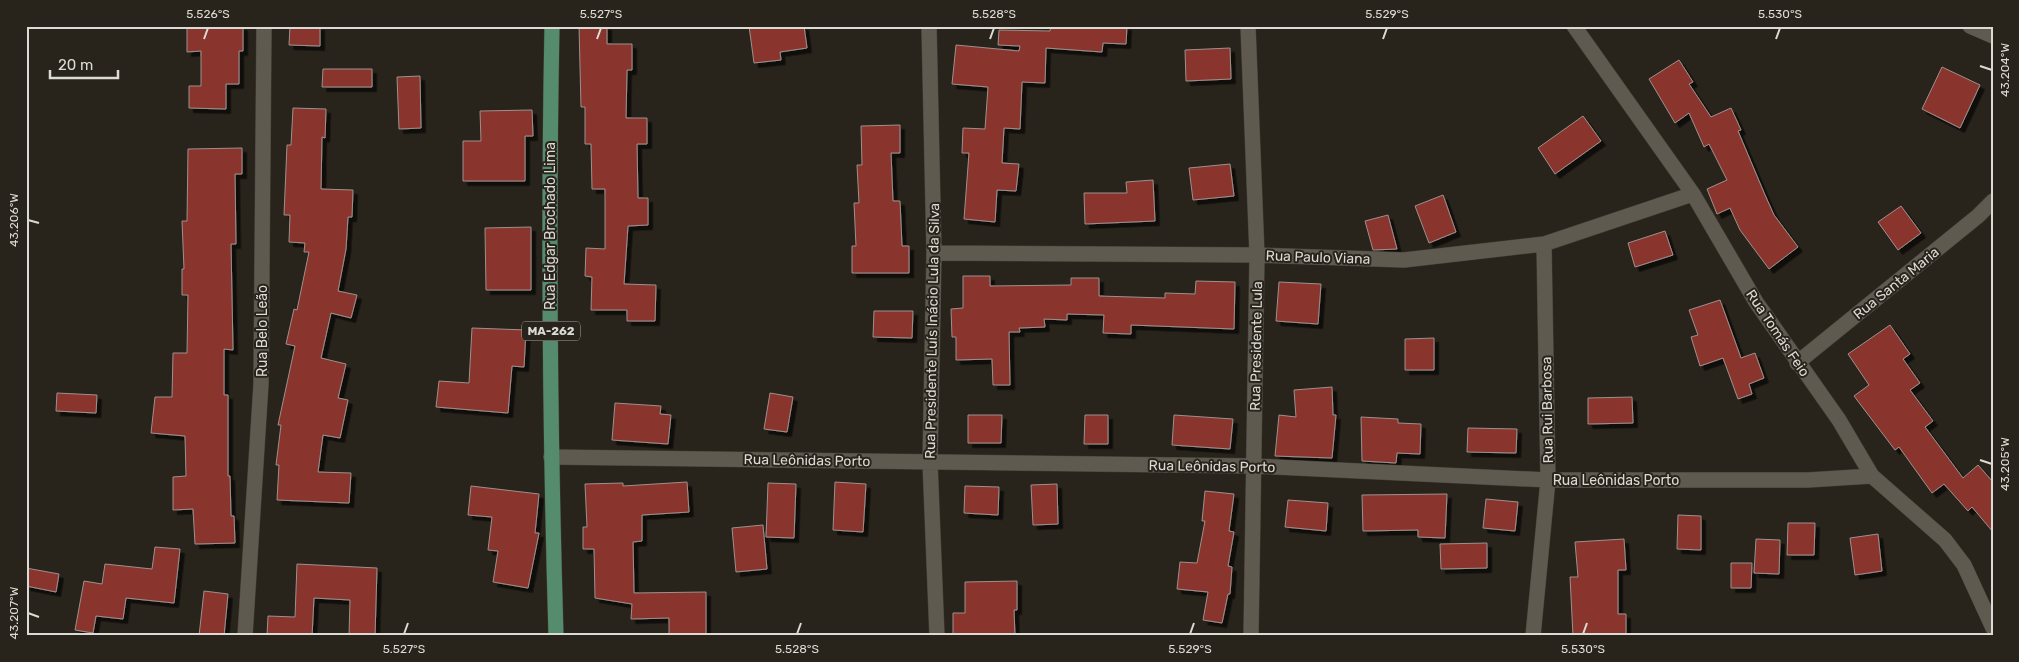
<svg xmlns="http://www.w3.org/2000/svg" width="2019" height="662" viewBox="0 0 2019 662" font-family="Rubik,sans-serif">
  <defs>
    <filter id="shadow"><feDropShadow dx="4.5" dy="4.5" stdDeviation="0" flood-color="#0009"/></filter>
  </defs>
  <rect width="100%" height="100%" fill="#28241b"/>
  <!-- building -->
  <path fill="#89352d" stroke="#9e908e" filter="url(#shadow)" d="M 187,26 L 243,26 L 243,51 L 239,51 L 239,84 L 226,84 L 226,109 L 189,108 L 189,86 L 201,86 L 201,51 L 187,52 Z
    M 290,26 L 320,26 L 320,46 L 289,45 Z
    M 579,26 L 607,26 L 607,44 L 632,44 L 632,70 L 627,70 L 626,118 L 647,118 L 647,144 L 637,144 L 638,198 L 648,198 L 648,225 L 628,226 L 624,284 L 656,285 L 655,321 L 627,321 L 627,310 L 591,310 L 592,277 L 585,276 L 586,248 L 605,249 L 605,189 L 592,189 L 591,144 L 585,144 L 585,107 L 581,107 Z
    M 749,26 L 804,26 L 807,48 L 780,52 L 781,60 L 754,63 Z
    M 1051,26 L 1127,26 L 1126,44 L 1103,43 L 1102,52 L 1046,48 L 1045,83 L 1022,82 L 1020,129 L 1004,128 L 1002,163 L 1019,164 L 1016,191 L 997,190 L 995,222 L 964,219 L 969,153 L 962,153 L 963,128 L 985,129 L 988,87 L 952,84 L 956,45 L 1019,51 L 1020,46 L 998,45 L 999,30 L 1050,31 Z
    M 1230,48 L 1231,79 L 1186,81 L 1185,50 Z
    M 1679,60 L 1693,82 L 1689,84 L 1711,117 L 1731,108 L 1741,130 L 1738,131 L 1765,195 L 1774,215 L 1798,247 L 1769,269 L 1740,230 L 1730,208 L 1717,214 L 1707,189 L 1727,180 L 1709,144 L 1704,147 L 1689,113 L 1675,123 L 1649,79 Z
    M 1942,67 L 1980,85 L 1960,128 L 1922,109 Z
    M 323,69 L 372,69 L 372,87 L 322,87 Z
    M 420,76 L 421,128 L 399,129 L 397,77 Z
    M 293,108 L 326,109 L 325,138 L 322,137 L 321,189 L 353,190 L 352,217 L 348,217 L 346,249 L 338,291 L 357,295 L 351,318 L 331,313 L 321,358 L 346,364 L 338,398 L 348,400 L 340,438 L 323,435 L 318,472 L 351,473 L 349,503 L 277,500 L 279,465 L 276,465 L 281,425 L 278,425 L 295,346 L 286,344 L 294,309 L 297,310 L 309,252 L 304,252 L 305,243 L 289,242 L 290,215 L 284,215 L 287,145 L 291,145 Z
    M 532,110 L 533,136 L 525,136 L 525,181 L 463,181 L 463,141 L 481,141 L 480,111 Z
    M 1583,116 L 1601,141 L 1555,174 L 1538,148 Z
    M 900,125 L 900,153 L 891,153 L 893,201 L 900,201 L 902,246 L 909,246 L 909,273 L 852,273 L 852,246 L 856,246 L 854,203 L 859,203 L 857,165 L 862,165 L 861,126 Z
    M 242,148 L 242,174 L 235,174 L 236,244 L 231,244 L 233,350 L 224,349 L 224,395 L 228,395 L 228,476 L 230,476 L 231,516 L 234,516 L 235,543 L 195,544 L 193,509 L 173,510 L 173,477 L 186,476 L 185,436 L 151,433 L 155,397 L 172,397 L 173,353 L 187,353 L 188,295 L 182,295 L 182,269 L 184,269 L 182,221 L 187,221 L 188,149 Z
    M 1230,164 L 1234,196 L 1193,200 L 1189,168 Z
    M 1153,180 L 1155,221 L 1085,224 L 1084,193 L 1127,193 L 1126,182 Z
    M 1443,195 L 1456,232 L 1429,243 L 1415,206 Z
    M 1901,206 L 1921,233 L 1898,250 L 1878,222 Z
    M 1388,215 L 1397,249 L 1373,250 L 1365,221 Z
    M 531,227 L 531,290 L 486,290 L 485,228 Z
    M 1665,231 L 1673,255 L 1635,267 L 1628,243 Z
    M 963,276 L 990,276 L 990,286 L 1071,285 L 1071,278 L 1099,278 L 1099,296 L 1165,298 L 1165,293 L 1195,294 L 1196,281 L 1235,282 L 1234,329 L 1131,325 L 1131,334 L 1103,333 L 1104,315 L 1067,314 L 1067,320 L 1044,319 L 1045,327 L 1019,328 L 1020,332 L 1009,332 L 1010,385 L 993,385 L 992,359 L 956,360 L 956,337 L 952,337 L 951,309 L 963,308 Z
    M 1279,282 L 1321,284 L 1318,324 L 1276,321 Z
    M 1720,300 L 1741,358 L 1755,353 L 1764,378 L 1749,384 L 1752,394 L 1738,399 L 1723,358 L 1700,366 L 1691,337 L 1698,335 L 1689,310 Z
    M 874,311 L 913,311 L 912,338 L 873,337 Z
    M 1890,325 L 1910,354 L 1903,359 L 1920,383 L 1910,390 L 1933,421 L 1925,427 L 1963,478 L 1978,465 L 1993,482 L 1993,532 L 1972,507 L 1968,511 L 1944,484 L 1932,493 L 1899,447 L 1895,450 L 1854,396 L 1869,385 L 1848,354 Z
    M 472,328 L 526,330 L 524,367 L 512,366 L 508,413 L 436,407 L 439,381 L 469,383 Z
    M 1434,338 L 1434,370 L 1405,370 L 1405,339 Z
    M 1332,387 L 1333,415 L 1336,415 L 1332,458 L 1275,456 L 1279,415 L 1296,417 L 1294,390 Z
    M 57,393 L 97,395 L 96,413 L 56,411 Z
    M 770,393 L 793,397 L 787,432 L 764,429 Z
    M 1632,397 L 1633,423 L 1588,424 L 1588,398 Z
    M 615,403 L 661,406 L 660,414 L 671,415 L 668,444 L 612,440 Z
    M 968,415 L 1002,415 L 1001,443 L 968,443 Z
    M 1085,415 L 1108,415 L 1108,444 L 1084,444 Z
    M 1174,415 L 1233,419 L 1230,449 L 1172,445 Z
    M 1361,417 L 1398,419 L 1398,423 L 1421,424 L 1420,454 L 1397,453 L 1396,463 L 1362,461 Z
    M 1468,428 L 1517,429 L 1516,453 L 1467,452 Z
    M 687,482 L 689,512 L 642,515 L 642,541 L 633,542 L 634,593 L 706,592 L 706,636 L 669,636 L 669,618 L 631,619 L 632,604 L 595,598 L 594,549 L 583,549 L 583,527 L 587,527 L 585,484 L 623,483 L 623,486 Z
    M 835,482 L 866,484 L 863,532 L 833,530 Z
    M 768,483 L 796,484 L 794,538 L 766,537 Z
    M 1057,484 L 1058,524 L 1033,525 L 1031,485 Z
    M 471,486 L 539,494 L 535,533 L 539,533 L 528,588 L 493,582 L 498,551 L 488,550 L 492,517 L 468,515 Z
    M 965,486 L 999,487 L 998,515 L 964,513 Z
    M 1205,491 L 1234,494 L 1229,531 L 1234,532 L 1228,566 L 1232,567 L 1230,594 L 1228,594 L 1222,623 L 1203,620 L 1208,592 L 1177,589 L 1180,562 L 1197,563 L 1205,521 L 1202,521 Z
    M 1447,494 L 1445,538 L 1418,537 L 1418,530 L 1363,531 L 1362,495 Z
    M 1486,499 L 1518,502 L 1515,531 L 1483,528 Z
    M 1288,500 L 1328,503 L 1326,531 L 1285,527 Z
    M 1678,515 L 1701,516 L 1701,550 L 1677,549 Z
    M 1788,523 L 1815,523 L 1814,555 L 1787,555 Z
    M 763,525 L 767,569 L 736,572 L 732,528 Z
    M 1878,534 L 1882,571 L 1855,575 L 1850,538 Z
    M 1624,539 L 1626,570 L 1618,570 L 1618,614 L 1626,614 L 1626,636 L 1573,636 L 1570,577 L 1578,577 L 1575,542 Z
    M 1756,539 L 1780,540 L 1779,574 L 1754,573 Z
    M 1487,543 L 1487,568 L 1441,569 L 1440,544 Z
    M 155,547 L 180,549 L 174,603 L 126,598 L 123,619 L 96,616 L 93,633 L 75,630 L 84,581 L 102,584 L 105,564 L 152,569 Z
    M 1731,563 L 1752,563 L 1751,588 L 1731,588 Z
    M 297,564 L 377,568 L 375,636 L 349,636 L 350,600 L 314,598 L 312,636 L 267,636 L 268,616 L 295,617 Z
    M 26,568 L 59,574 L 56,592 L 26,586 Z
    M 1017,581 L 1017,610 L 1014,610 L 1015,636 L 953,636 L 953,613 L 965,613 L 965,582 Z
    M 204,591 L 228,594 L 224,636 L 199,636 Z"/>
  <g fill="none" stroke-linecap="round" stroke-linejoin="round">
    <!-- minor casing -->
    <g stroke="#423e37" stroke-width="16">
      <path id="minor" d="M 929,26 L 934,253 L 930,462 L 937,636
        M 1248,26 L 1257,255 L 1251,636
        M 1574,26 L 1693,194 L 1756,302 L 1839,420 L 1872,476 L 1945,540 L 1964,565 L 1993,628
        M 1970,26 L 1993,36
        M 934,253 L 1257,255 L 1404,260 L 1544,244 L 1693,194
        M 1797,363 L 1978,216 L 1993,201
        M 551,457 L 1254,466 L 1548,480 L 1808,480 L 1872,476
        M 245,636 L 261,384 L 264,26
        M 1533,636 L 1548,480 L 1544,244"/>
    </g>
    <!-- major casing -->
    <g stroke="#423e37" stroke-width="16">
      <path id="major" d="M 552,26 C 548,229 550,433 556,636"/>
    </g>
    <!-- minor -->
    <use href="#minor" stroke="#5e5a50" stroke-width="15"/>
    <!-- major -->
    <use href="#major" stroke="#548c6d" stroke-width="15"/>
  </g>
  <!-- ticks -->
  <path fill="none" stroke="#dcdad4" stroke-width="2" d="M 204,39 L 208,28M 597,39 L 601,28M 990,39 L 994,28M 1383,39 L 1387,28M 1776,39 L 1780,28M 1980,66 L 1992,70M 28,220 L 39,223M 1980,460 L 1992,464M 28,613 L 39,617M 404,634 L 408,623M 797,634 L 801,623M 1190,634 L 1194,623M 1583,634 L 1587,623"/>
  <g text-anchor="middle" stroke-width="4" stroke-linejoin="round" paint-order="stroke">
    <!-- shield labels -->
    <rect fill="#28241b" stroke="#a6a39c" stroke-width="1" x="522" y="321.5" width="58" height="19" rx="4"/>
    <g font-size="12" font-weight="bold" fill="#dcdad4">
      <text x="551" y="335">MA-262</text>
    </g>
    <!-- street labels -->
    <g font-size="14" fill="#dcdad4" stroke="#28241b">
      <text transform="translate(550 226) rotate(-90)" y="5">Rua Edgar Brochado Lima</text>
      <text transform="translate(1318 257) rotate(2)" y="5">Rua Paulo Viana</text>
      <text transform="translate(1896 283) rotate(-39)" y="5">Rua Santa Maria</text>
      <text transform="translate(262 331) rotate(-90)" y="5">Rua Belo Leão</text>
      <text transform="translate(932 331) rotate(-89)" y="5">Rua Presidente Luís Inácio Lula da Silva</text>
      <text transform="translate(1778 333) rotate(56)" y="5">Rua Tomás Feio</text>
      <text transform="translate(1256 346) rotate(-89)" y="5">Rua Presidente Lula</text>
      <text transform="translate(1547 410) rotate(-91)" y="5">Rua Rui Barbosa</text>
      <text transform="translate(807 460) rotate(1)" y="5">Rua Leônidas Porto</text>
      <text transform="translate(1212 466) rotate(1)" y="5">Rua Leônidas Porto</text>
      <text x="1616" y="485">Rua Leônidas Porto</text>
    </g>
  </g>
  <!-- border -->
  <rect width="2019" height="662" fill="none" stroke="#28241b" stroke-width="55"/>
  <!-- scale -->
  <path d="M50 70v8h68v-8" fill="none" stroke="#dcdad4" stroke-width="2.5"/>
  <text x="58" y="70" font-size="15" fill="#dcdad4" stroke="#28241b" stroke-width="4" paint-order="stroke">20 m</text>
  <rect x="28" y="28" width="1964" height="606" fill="none" stroke="#dcdad4" stroke-width="2"/>
  <g font-size="12" text-anchor="middle" fill="#dcdad4">
    <text x="208" y="18">5.526°S</text>
    <text x="601" y="18">5.527°S</text>
    <text x="994" y="18">5.528°S</text>
    <text x="1387" y="18">5.529°S</text>
    <text x="1780" y="18">5.530°S</text>
    <text transform="translate(2005 70) rotate(-90)" y="4">43.204°W</text>
    <text transform="translate(14 220) rotate(-90)" y="4">43.206°W</text>
    <text transform="translate(2005 464) rotate(-90)" y="4">43.205°W</text>
    <text transform="translate(14 613) rotate(-90)" y="4">43.207°W</text>
    <text x="404" y="653">5.527°S</text>
    <text x="797" y="653">5.528°S</text>
    <text x="1190" y="653">5.529°S</text>
    <text x="1583" y="653">5.530°S</text>
  </g>
</svg>
